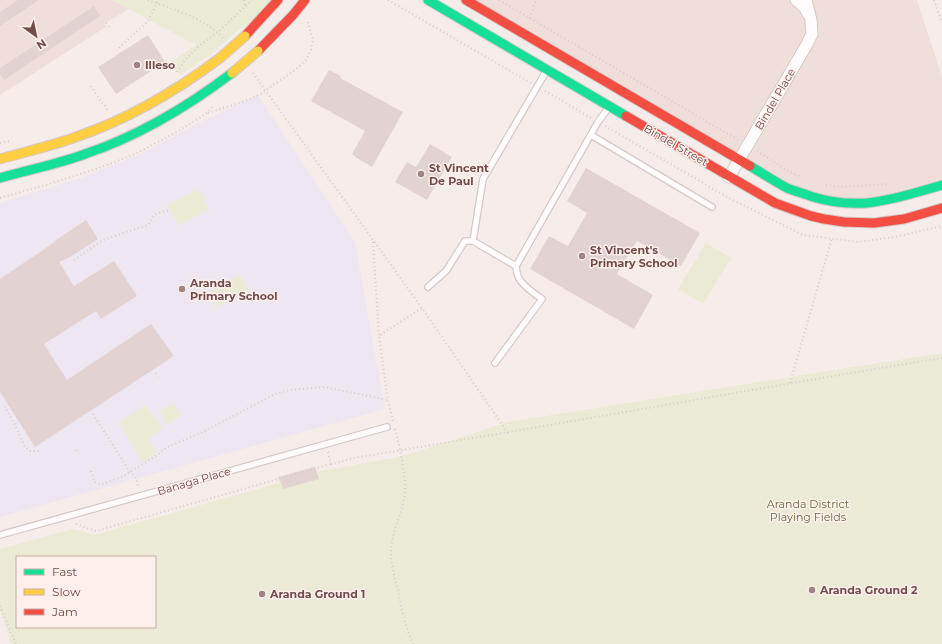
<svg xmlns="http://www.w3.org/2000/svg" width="942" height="644" viewBox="0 0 942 644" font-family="Montserrat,sans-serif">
  <rect width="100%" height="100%" fill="#f6edea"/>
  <!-- residential -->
  <path fill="#f0deda" d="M 0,0 L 112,0 L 129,9 L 104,24 L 106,27 L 0,95 Z
    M 474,0 L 917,0 L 942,77 L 942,179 L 873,198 L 827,199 L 782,182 Z"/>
  <!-- education -->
  <path fill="#eee7f1" d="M 258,95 L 355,242 L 385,409 L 0,517 L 0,203 L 80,178 L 138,155 L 198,123 Z"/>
  <!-- green -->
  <path fill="#eaead5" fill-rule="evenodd" d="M 112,0 L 272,0 L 259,15 L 240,29 L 211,54 L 180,75 L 168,64 L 196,45 Z
    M 199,189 L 209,209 L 178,225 L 167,205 Z
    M 706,243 L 731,258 L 703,304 L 678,289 Z
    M 240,275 L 249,290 L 217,307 L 209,292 Z
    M 942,353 L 942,644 L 11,644 L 0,610 L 0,549 L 73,529 L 94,535 L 279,483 L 277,477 L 315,466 L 317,472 L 393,458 L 413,453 L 508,422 ZM 17,557 L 155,557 L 155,627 L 17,627 Z
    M 173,403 L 181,416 L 168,424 L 160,411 Z
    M 145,405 L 163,428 L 148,439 L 157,452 L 143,462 L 119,423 Z"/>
  <!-- building -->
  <path fill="#e2d3d2" d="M 18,0 L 39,0 L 0,26 L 0,12 Z
    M 94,6 L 100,16 L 4,80 L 0,74 L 0,68 Z
    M 148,35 L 165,62 L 116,94 L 98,67 Z
    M 329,70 L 341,76 L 340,78 L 403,112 L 372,167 L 355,157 L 355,156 L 352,154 L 365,131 L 311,101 Z
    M 430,144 L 452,157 L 427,200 L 395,182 L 407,162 L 416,167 Z
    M 586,168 L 700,233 L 681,266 L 637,241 L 617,274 L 653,295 L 634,329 L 530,269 L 549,236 L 568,246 L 587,213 L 567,201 Z
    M 86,220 L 98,239 L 70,257 L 59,262 L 74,286 L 114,261 L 137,296 L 101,319 L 96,311 L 44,344 L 67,380 L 151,324 L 174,356 L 35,447 L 0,392 L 0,279 L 49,246 L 59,238 Z
    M 315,467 L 319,479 L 283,489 L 279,477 Z"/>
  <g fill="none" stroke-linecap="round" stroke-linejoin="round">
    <!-- lane casing -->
    <g stroke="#d6cac9" stroke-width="8">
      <path id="lane" d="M 547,70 L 483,179 L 473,241 L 516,266 L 598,122 L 609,107
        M 591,135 L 712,207
        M 428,287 L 446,271 L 465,241 L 473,241
        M 495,363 L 542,299 C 535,294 521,285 518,276 C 517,273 516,269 516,266
        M 0,535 L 387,427"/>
    </g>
    <!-- street casing -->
    <g stroke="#d6cac9" stroke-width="13">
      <path id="street" d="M 796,0 L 805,8 L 808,14
        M 729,177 L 806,46 L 812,34 L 811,20 L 806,0"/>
    </g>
    <!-- fast casing -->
    <g stroke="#d5c8c7" stroke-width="11">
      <path id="fast" d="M 428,0 L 626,116
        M 750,166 C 762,173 774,181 787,188 C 794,191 803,193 810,196 C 860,212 894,199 942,185
        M 0,178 C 28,170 58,164 85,154 C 139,136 187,107 232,73"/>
    </g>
    <!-- slow casing -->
    <g stroke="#d5c8c7" stroke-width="11">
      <path id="slow" d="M 0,159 C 25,152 51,146 76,137 C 129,119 176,91 220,58"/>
    </g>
    <!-- jam casing -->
    <g stroke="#d5c8c7" stroke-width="11">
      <path id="jam" d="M 466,0 L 750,166
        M 245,36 L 278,0
        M 258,51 L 293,15 L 305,0
        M 626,116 L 775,203 L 811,216 L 824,219 L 844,222 L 874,223 L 904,219 L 942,208"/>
    </g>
    <!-- path -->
    <path stroke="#d8cbcb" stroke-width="2" stroke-dasharray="1 3" stroke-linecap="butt" d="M 148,0 C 172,9 205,18 223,38
      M 244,0 L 245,5
      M 388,0 L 531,83
      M 499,0 L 738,140
      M 934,0 L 942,23
      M 530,18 L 536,0
      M 106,23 L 110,28
      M 119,48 L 148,21 L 157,3 L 157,0
      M 177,72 L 185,60 L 198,47 L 218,32 L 252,0
      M 253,73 L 422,308 L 508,433
      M 91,86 L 101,102 L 105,105 L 107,110
      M 545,91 L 591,118
      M 208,113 L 248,100 L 261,94 L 274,84 L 287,76 L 296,69 L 306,60 L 311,50 L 313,40 L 307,20
      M 605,126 L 729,198 L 803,235 L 858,242 L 895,237 L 942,226
      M 0,143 L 11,141
      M 757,151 L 790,172 L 801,177
      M 826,185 L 840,187 L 890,184
      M 0,198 L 49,184 L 99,168 L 135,154 L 175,133 L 206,114 L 214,105
      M 373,242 L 379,336
      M 74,260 L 103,240 L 148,225 L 155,214 L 170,210
      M 156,373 L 158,377
      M 790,383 L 832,238
      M 9,404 L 5,407 L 15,425 L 25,447 L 30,451 L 40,451
      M 93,414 L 130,472 L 136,478 L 138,487
      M 393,421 L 388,401 L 379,336 L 422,308
      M 395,429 C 399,444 402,459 404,474 C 405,482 406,490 404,498 C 401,517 391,533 391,552 C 391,565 395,578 398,591 C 402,609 405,627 413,644
      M 76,450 L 79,453
      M 328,452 L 331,464 L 337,463 L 353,458 C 550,426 746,390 942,358
      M 91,471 L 94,481 L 97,484 L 102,484 L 122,477 L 157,455 L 167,447 L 201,433 L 275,394 L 290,390 L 324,387 L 354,393 L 388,400
      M 76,524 L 96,531 L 331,464
      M 0,606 L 16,644"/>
    <!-- lane -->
    <use href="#lane" stroke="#fefcfc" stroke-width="5.5"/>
    <!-- street -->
    <use href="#street" stroke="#fefcfc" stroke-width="11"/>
    <!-- fast -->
    <use href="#fast" stroke="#16e098" stroke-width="9"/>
    <!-- slow -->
    <use href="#slow" stroke="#ffcf43" stroke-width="9"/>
    <!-- jam -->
    <use href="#jam" stroke="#f24e42" stroke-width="9"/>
    <!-- slow-bridge casing -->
    <g stroke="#d5c8c7" stroke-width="11" stroke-linecap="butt">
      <path id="slow-bridge" d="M 220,58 L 245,36
        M 232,73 L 258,51"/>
    </g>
    <!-- slow-bridge -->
    <use href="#slow-bridge" stroke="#ffcf43" stroke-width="9"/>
  </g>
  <!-- markers -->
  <g fill="#a08484" stroke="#feefeb" stroke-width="1.5">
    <circle cx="137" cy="65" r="4"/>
    <circle cx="421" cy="174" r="4"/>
    <circle cx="582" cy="256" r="4"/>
    <circle cx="182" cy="289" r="4"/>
    <circle cx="812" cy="590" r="4"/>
    <circle cx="262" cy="594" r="4"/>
  </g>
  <g text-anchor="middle" stroke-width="3" stroke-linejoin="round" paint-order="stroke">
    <!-- poi labels -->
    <g font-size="11" font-weight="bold" fill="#724c4d" stroke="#feefeb" text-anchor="start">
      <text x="145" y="69">Illeso</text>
      <text x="429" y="172">St Vincent<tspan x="429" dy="13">De Paul</tspan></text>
      <text x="590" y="254">St Vincent's<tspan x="590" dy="13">Primary School</tspan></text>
      <text x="190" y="287">Aranda<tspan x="190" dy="13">Primary School</tspan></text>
      <text x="820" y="594">Aranda Ground 2</text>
      <text x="270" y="598">Aranda Ground 1</text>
    </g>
    <!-- street labels -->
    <g font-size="11" fill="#724c4d" stroke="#feefeb">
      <text transform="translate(775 99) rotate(-60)" y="4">Bindel Place</text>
      <text transform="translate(676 145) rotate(30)" y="4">Bindel Street</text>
      <text transform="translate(194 481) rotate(-16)" y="4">Banaga Place</text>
    </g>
    <!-- park labels -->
    <g font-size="11" fill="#637241" stroke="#feefeb">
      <text x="808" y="508">Aranda District<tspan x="808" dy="13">Playing Fields</tspan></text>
    </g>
  </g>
  <!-- legend -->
  <rect x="16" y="556" width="140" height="72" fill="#feefeb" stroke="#c6aeac"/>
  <rect x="24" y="569" width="20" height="6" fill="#16e098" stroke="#c6aeac"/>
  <text x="52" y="576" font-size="12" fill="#724c4d">Fast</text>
  <rect x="24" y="589" width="20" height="6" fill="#ffcf43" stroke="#c6aeac"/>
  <text x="52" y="596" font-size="12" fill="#724c4d">Slow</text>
  <rect x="24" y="609" width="20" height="6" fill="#f24e42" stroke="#c6aeac"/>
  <text x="52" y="616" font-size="12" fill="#724c4d">Jam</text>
  <!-- north arrow -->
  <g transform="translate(36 36) rotate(147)" stroke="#feefeb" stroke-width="3" paint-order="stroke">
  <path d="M0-3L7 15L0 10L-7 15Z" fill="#724c4d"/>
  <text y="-6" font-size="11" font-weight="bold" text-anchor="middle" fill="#724c4d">N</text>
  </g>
</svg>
